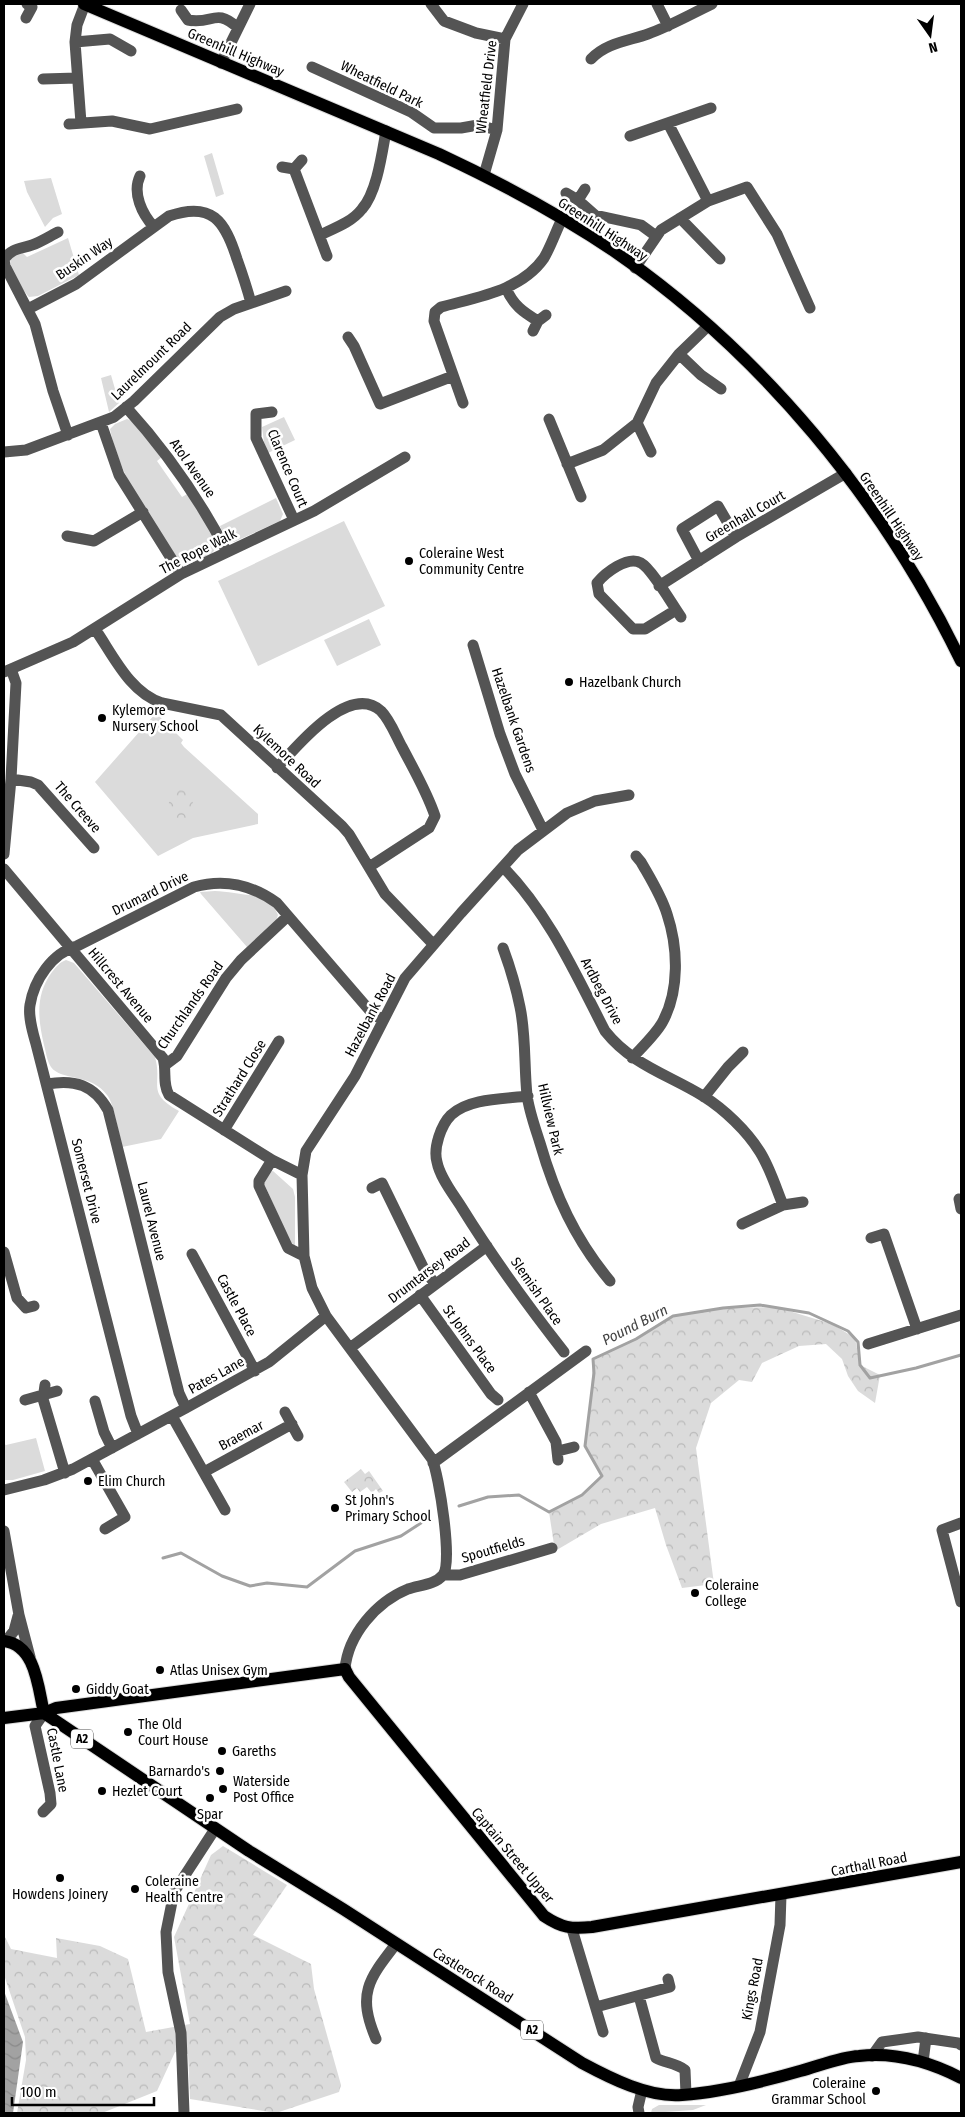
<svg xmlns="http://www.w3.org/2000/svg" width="965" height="2117" viewBox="0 0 965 2117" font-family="'Fira Sans Condensed',sans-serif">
  <defs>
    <pattern id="forest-crowns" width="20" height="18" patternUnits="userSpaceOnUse" patternTransform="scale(1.25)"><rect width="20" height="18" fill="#dbdbdb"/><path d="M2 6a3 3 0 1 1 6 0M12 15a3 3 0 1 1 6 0" fill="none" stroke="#bababa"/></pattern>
    <pattern id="water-waves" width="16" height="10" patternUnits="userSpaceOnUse" patternTransform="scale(1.25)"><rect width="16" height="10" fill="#a2a2a2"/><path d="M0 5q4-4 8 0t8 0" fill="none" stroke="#8a8a8a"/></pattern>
  </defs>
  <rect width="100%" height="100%" fill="#fff"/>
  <!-- grass -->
  <path fill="#dbdbdb" d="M 212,153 L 224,194 L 216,197 L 204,156 Z
    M 51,178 L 62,214 L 53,218 L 45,227 L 27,192 L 24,181 Z
    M 68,238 L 79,275 L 38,296 L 29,297 C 21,287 7,271 11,257 L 20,250 L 27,257 Z
    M 111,375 L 119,403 L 109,412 L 101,378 Z
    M 284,417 L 295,440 L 268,453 L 264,442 L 262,427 Z
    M 127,419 L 134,422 L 163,456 L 157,461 L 182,497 L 189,493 L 212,534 L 215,549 L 211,555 L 187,564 L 175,557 C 150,517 119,476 110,429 L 115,424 Z
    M 276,498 L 283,514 L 280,521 L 234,542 C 225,541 223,533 220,526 Z
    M 344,521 L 385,606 L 258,666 L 218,581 Z
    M 369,619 L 381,645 L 337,666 L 324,640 Z
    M 156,713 L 183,740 L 181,743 L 184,747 L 258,814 L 258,824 L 193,838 L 158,856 L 95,782 Z
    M 215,891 C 227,891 246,896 256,895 L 274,907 L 278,915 L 276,921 L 247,947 L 201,894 L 200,892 Z
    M 66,960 L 74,963 L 155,1057 C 163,1085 145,1092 179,1111 L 161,1139 L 122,1147 C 119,1135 114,1103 107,1095 C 91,1073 61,1081 51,1067 C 47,1061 46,1052 44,1045 C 38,1019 35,995 52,972 C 56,967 60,962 66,960 Z
    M 273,1171 L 293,1189 L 295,1197 L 295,1246 L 291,1244 L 263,1181 L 270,1172 Z
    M 36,1438 L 45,1471 L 13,1480 L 4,1480 L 4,1444 L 6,1445 Z
    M 659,2105 L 706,2105 L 693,2110 L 651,2113 L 652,2109 Z"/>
  <!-- forest -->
  <path fill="url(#forest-crowns)" d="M 172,789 L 195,792 L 189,820 L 166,816 Z
    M 776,1307 L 832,1324 L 855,1338 L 860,1365 L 880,1375 L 875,1403 L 858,1391 L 848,1376 L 842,1359 L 826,1344 L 799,1346 L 762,1363 L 752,1382 L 739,1380 L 711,1403 L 696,1448 L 714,1584 L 682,1588 L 666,1545 L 655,1508 L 601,1524 L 555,1551 L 549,1512 L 582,1495 L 602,1476 L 585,1446 L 590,1410 L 593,1359 L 636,1339 L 673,1316 L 723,1308 Z
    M 361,1469 L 365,1474 L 369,1471 L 383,1491 L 379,1493 L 376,1489 L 372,1493 L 367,1487 L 360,1492 L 357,1488 L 352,1492 L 344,1482 Z
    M 223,1846 L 287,1885 L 253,1935 L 311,1964 L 314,1989 L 341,2085 L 339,2092 L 276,2113 L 190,2099 L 188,2054 L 175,2052 L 157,2091 L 102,2113 L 17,2113 L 26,2060 L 25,2037 L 4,1975 L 4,1935 L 11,1949 L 57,1958 L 56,1938 L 100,1946 L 128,1959 L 146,2032 L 190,2024 L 174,1937 L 211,1855 Z"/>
  <!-- water -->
  <path fill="url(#water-waves)" d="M 4,1991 L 23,2042 L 13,2113 L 4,2113 Z"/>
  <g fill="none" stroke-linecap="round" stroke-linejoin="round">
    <!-- stream -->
    <path stroke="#a2a2a2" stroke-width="3" d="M 459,1506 L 488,1497 L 519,1495 L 549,1512 L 582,1495 L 602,1476 L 585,1446 L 594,1373 L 593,1359 L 636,1339 L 673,1316 L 723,1308 L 760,1305 L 809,1313 L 848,1331 L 858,1342 L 860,1365 L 870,1378 L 916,1368 L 961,1355
      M 163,1558 L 181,1553 L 222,1576 L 250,1586 L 267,1583 L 307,1587 L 355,1551 L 401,1536 L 421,1523"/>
    <!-- major casing -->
    <g stroke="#dbdbdb" stroke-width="14">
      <path id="major" d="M 84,4 L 439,154 C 499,182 559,214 614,251 C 762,353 883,500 961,661
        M 4,1641 C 36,1645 38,1688 44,1713
        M 44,1713 L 249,1851 L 343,1909 L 582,2063 C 610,2078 649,2098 682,2095 C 722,2092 762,2082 800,2071 C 819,2066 840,2057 859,2056 C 894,2052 930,2062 961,2078
        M 4,1718 L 44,1713 L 56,1708 L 345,1669 L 349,1677 L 544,1916 C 562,1928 571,1929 592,1927 L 961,1862"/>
    </g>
    <!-- minor -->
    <path stroke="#545454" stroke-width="11" d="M 431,4 L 444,21 L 476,33 L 505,39
      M 657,4 L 668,26
      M 181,10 L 188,20 C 213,25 215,7 238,28
      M 26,18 L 32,7 L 27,4
      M 75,42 L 110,39 L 131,51
      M 591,59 C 606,43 628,41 648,34 C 670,26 691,14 712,4
      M 221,63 L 250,4
      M 312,67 L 411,112 L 434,128 L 461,128 L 478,125 L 497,130
      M 43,79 L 77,78
      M 81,123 L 75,42 L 77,25 L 85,4
      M 668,123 L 708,201 L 747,187 L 777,234 L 810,308
      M 69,124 L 112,121 L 150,129 L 237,109
      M 630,136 L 711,108
      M 282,167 L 294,169 L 302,160
      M 294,169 L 327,256
      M 484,175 L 497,130 L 505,39 L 523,4
      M 140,176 C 132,193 142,214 154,227
      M 566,193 L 578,200 L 595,215 L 641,225 L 656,236
      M 578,200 L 585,189
      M 680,218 L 720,259
      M 58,232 C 50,236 41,242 32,245 C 20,249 12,248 4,259 L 5,266 L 35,324 L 53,391 L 68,435
      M 320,235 C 335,228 352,222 362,209 C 377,192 382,153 386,131
      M 635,268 L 661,230 L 708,201
      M 506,288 C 513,305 523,312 538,321
      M 28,309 L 76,284 L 169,216 C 212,201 225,221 237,259 C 242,273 247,288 251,303
      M 533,331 L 538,321 L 546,315
      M 348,337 L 354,346 L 380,404 L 453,376
      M 679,354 L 701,375 L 721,389
      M 463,403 L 434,321 L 435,312 L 441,307 C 477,297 521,291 544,258 C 551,246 556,231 562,219
      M 126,407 C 166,451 200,500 227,552
      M 272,412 L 256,414 L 256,438 L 294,520
      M 549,419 L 581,497
      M 101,423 L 119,475 L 181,574
      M 637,423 L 651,452
      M 4,452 L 26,450 L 114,417 L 134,401 L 220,317 L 234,309 L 286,291
      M 567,464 L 603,450 L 637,423 L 656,383 L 679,354 L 708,326
      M 67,536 L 94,541 L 143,512
      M 699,561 L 682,529 L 718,506 L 736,537
      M 659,586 L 736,537 L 846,473
      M 676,610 L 645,629 L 633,629 L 599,594 L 597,583 C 605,573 628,555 641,563 C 652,569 673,606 681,617
      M 95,629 C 113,655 130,693 162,703 L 221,715 L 342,826 L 349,834 L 385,894 L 433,944
      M 473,645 L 500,734 L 515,774 L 543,830
      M 4,672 L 73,642 L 181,574 L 314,511 L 405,457
      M 277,768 C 296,747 349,682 381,711 C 390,720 396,736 402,747 C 414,770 427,792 435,816 L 429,828 L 369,867
      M 11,779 L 31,782 L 38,785 L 94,848
      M 4,854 L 11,779 L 16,683 L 11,669
      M 503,867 C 549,914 575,973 605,1031 C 632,1065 667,1074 703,1096 C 724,1109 747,1131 760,1152 C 770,1168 776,1188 783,1205
      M 4,869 L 163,1058 C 167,1071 162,1083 169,1095 L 272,1160 L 302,1175
      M 503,948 C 510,967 516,987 520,1007 C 526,1035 524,1066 527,1095 C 529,1111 535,1127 540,1143 C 555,1195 575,1239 610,1281
      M 632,1058 C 642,1047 655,1035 662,1023 C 680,991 678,947 667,914 C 661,895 650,878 641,862 L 636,856
      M 165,1065 L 177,1056 L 226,978 L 241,960 L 288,916
      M 47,1084 C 75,1079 94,1085 108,1110 L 179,1393 L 186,1408
      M 528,1096 C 504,1099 469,1098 451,1115 C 441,1125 433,1148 437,1162 C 440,1178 454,1195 462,1208 C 493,1258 528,1306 564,1352
      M 704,1097 L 728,1067 L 743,1052
      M 224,1130 L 279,1041
      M 272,1160 L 259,1181 L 259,1186 L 288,1248 L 304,1256
      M 372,1188 L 382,1183 L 424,1269 L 435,1284
      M 959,1199 L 961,1209
      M 742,1224 L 783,1205 L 803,1202
      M 871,1238 L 884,1234 L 917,1329
      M 4,1252 L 17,1298 L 26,1308 L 34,1306
      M 192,1254 L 255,1371
      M 420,1295 L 491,1394 L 498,1400
      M 868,1344 L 961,1315
      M 350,1348 L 487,1246
      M 45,1385 L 43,1399 L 65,1473
      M 529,1392 L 556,1442 L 558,1460
      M 25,1400 L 57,1391
      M 95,1401 L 104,1432 L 112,1448
      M 285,1412 L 298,1436
      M 172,1416 L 225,1510
      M 138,1434 L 131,1416 L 36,1044 C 33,1033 28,1017 30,1005 C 34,980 52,953 77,946 L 194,887 C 225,878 252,885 277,903 L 371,1012 L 382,1020
      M 558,1451 L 574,1447
      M 92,1459 L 125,1517 L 105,1529
      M 433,1463 L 586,1351
      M 204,1472 L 292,1424
      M 4,1490 L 44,1480 L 73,1469 L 186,1408 L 269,1362 L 326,1316
      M 961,1523 L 942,1530 L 961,1602
      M 4,1531 L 19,1615 L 30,1657
      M 443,1575 L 460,1575 L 552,1548
      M 6,1641 L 14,1631 L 18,1616
      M 345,1669 C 348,1635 376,1602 408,1589 C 419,1585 435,1585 443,1575 C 453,1563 439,1475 432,1459 L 326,1316 L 312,1288 L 304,1256 L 302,1175 L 306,1151 L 355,1076 L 405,978 L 461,913 L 518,850 L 567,813 L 595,801 L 629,795
      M 43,1812 L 51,1804 L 50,1793 L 35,1726 L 44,1713
      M 572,1929 L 603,2032
      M 639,1996 L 656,2058 C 665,2063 676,2063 685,2070 L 686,2094
      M 596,2007 L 670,1987 L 668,1979
      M 376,2039 C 357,1994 368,1980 396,1944
      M 872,2056 L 882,2042 L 918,2037 L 958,2043 L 961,2045
      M 923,2062 L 926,2038
      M 739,2086 L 760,2032 L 780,1925 L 781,1895
      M 184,2113 L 181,2033 L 168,1972 L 166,1932 L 174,1892 L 215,1829
      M 639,2113 L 638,2107 L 642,2090"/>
    <!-- major -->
    <use href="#major" stroke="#000" stroke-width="12"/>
  </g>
  <!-- markers -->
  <g fill="#000" stroke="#fff" stroke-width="2">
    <circle cx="409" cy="561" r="5"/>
    <circle cx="569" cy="682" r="5"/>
    <circle cx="102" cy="718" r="5"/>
    <circle cx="88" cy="1481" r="5"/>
    <circle cx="335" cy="1508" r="5"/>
    <circle cx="695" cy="1593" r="5"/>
    <circle cx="160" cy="1670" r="5"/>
    <circle cx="76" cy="1689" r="5"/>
    <circle cx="128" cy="1732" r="5"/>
    <circle cx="222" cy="1751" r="5"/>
    <circle cx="220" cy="1771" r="5"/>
    <circle cx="223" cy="1789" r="5"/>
    <circle cx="102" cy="1791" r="5"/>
    <circle cx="210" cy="1798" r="5"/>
    <circle cx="60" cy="1878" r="5"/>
    <circle cx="135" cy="1889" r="5"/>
    <circle cx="876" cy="2091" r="5"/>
  </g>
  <g text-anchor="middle" stroke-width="5" stroke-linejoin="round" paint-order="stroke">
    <!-- shield labels -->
    <g fill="#fff" stroke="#4c4c4c" stroke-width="1">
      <rect x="71" y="1729.5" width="22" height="19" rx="4"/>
      <rect x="521" y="2020.5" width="22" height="19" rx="4"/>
    </g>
    <g font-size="12" font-weight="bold" fill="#000">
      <text x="82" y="1743">A2</text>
      <text x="532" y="2034">A2</text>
    </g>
    <!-- street labels -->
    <g font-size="14" fill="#000" stroke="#fff">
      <text transform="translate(236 52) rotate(23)" y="5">Greenhill Highway</text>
      <text transform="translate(382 84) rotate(26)" y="5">Wheatfield Park</text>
      <text transform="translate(486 87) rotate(-83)" y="5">Wheatfield Drive</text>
      <text transform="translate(603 229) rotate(33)" y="5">Greenhill Highway</text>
      <text transform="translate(84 258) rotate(-34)" y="5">Buskin Way</text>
      <text transform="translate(151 361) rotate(-44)" y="5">Laurelmount Road</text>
      <text transform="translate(193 468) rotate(55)" y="5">Atol Avenue</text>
      <text transform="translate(288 468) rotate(67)" y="5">Clarence Court</text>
      <text transform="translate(745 516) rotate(-30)" y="5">Greenhall Court</text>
      <text transform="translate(892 516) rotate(56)" y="5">Greenhill Highway</text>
      <text transform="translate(198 551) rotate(-27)" y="5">The Rope Walk</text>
      <text transform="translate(514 720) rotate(71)" y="5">Hazelbank Gardens</text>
      <text transform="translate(287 756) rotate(43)" y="5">Kylemore Road</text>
      <text transform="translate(78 807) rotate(49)" y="5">The Creeve</text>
      <text transform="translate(150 893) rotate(-26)" y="5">Drumard Drive</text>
      <text transform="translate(121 985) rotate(50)" y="5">Hillcrest Avenue</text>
      <text transform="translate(602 991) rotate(62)" y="5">Ardbeg Drive</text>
      <text transform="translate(190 1005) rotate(-55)" y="5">Churchlands Road</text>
      <text transform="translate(370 1015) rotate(-62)" y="5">Hazelbank Road</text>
      <text transform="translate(239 1078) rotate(-58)" y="5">Strathard Close</text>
      <text transform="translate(551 1119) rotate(77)" y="5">Hillview Park</text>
      <text transform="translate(87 1181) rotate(76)" y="5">Somerset Drive</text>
      <text transform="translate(152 1221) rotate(76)" y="5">Laurel Avenue</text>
      <text transform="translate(429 1270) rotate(-37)" y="5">Drumtarsey Road</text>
      <text transform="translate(537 1291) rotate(55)" y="5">Slemish Place</text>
      <text transform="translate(237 1305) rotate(62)" y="5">Castle Place</text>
      <text transform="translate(470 1339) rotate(54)" y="5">St Johns Place</text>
      <text transform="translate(216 1375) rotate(-29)" y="5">Pates Lane</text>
      <text transform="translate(241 1435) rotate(-28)" y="5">Braemar</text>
      <text transform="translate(493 1549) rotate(-16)" y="5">Spoutfields</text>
      <text transform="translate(58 1760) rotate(79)" y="5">Castle Lane</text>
      <text transform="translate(513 1855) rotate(50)" y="5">Captain Street Upper</text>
      <text transform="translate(869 1864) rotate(-11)" y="5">Carthall Road</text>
      <text transform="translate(473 1975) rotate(32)" y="5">Castlerock Road</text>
      <text transform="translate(752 1989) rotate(-79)" y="5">Kings Road</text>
    </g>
    <!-- poi labels -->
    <g font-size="14" fill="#000" stroke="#fff" text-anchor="start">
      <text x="419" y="558">Coleraine West<tspan x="419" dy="16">Community Centre</tspan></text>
      <text x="579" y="687">Hazelbank Church</text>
      <text x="112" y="715">Kylemore<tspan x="112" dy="16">Nursery School</tspan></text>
      <text x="98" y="1486">Elim Church</text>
      <text x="345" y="1505">St John's<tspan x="345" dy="16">Primary School</tspan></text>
      <text x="705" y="1590">Coleraine<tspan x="705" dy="16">College</tspan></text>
      <text x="170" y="1675">Atlas Unisex Gym</text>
      <text x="86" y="1694">Giddy Goat</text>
      <text x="138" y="1729">The Old<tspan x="138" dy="16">Court House</tspan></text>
      <text x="232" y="1756">Gareths</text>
      <text x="210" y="1776" text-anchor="end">Barnardo's</text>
      <text x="233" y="1786">Waterside<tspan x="233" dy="16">Post Office</tspan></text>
      <text x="112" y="1796">Hezlet Court</text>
      <text x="210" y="1819" text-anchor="middle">Spar</text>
      <text x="145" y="1886">Coleraine<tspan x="145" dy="16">Health Centre</tspan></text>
      <text x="60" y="1899" text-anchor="middle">Howdens Joinery</text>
      <text x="866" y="2088" text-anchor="end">Coleraine<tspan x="866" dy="16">Grammar School</tspan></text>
    </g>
    <!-- water labels -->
    <g font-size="15" font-style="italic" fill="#434343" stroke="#fff">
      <text transform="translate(635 1325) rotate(-27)" y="5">Pound Burn</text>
    </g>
  </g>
  <!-- border -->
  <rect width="965" height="2117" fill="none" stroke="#000000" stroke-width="10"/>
  <!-- north arrow -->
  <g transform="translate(930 35) rotate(166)" stroke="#ffffff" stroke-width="4" paint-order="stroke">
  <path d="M0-4L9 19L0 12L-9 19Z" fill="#000000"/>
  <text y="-8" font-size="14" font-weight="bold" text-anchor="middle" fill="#000000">N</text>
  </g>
  <!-- scale -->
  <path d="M12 2097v8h142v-8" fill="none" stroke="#000000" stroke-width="2.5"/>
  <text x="20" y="2097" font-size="15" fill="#000000" stroke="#ffffff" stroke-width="4" paint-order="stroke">100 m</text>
</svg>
